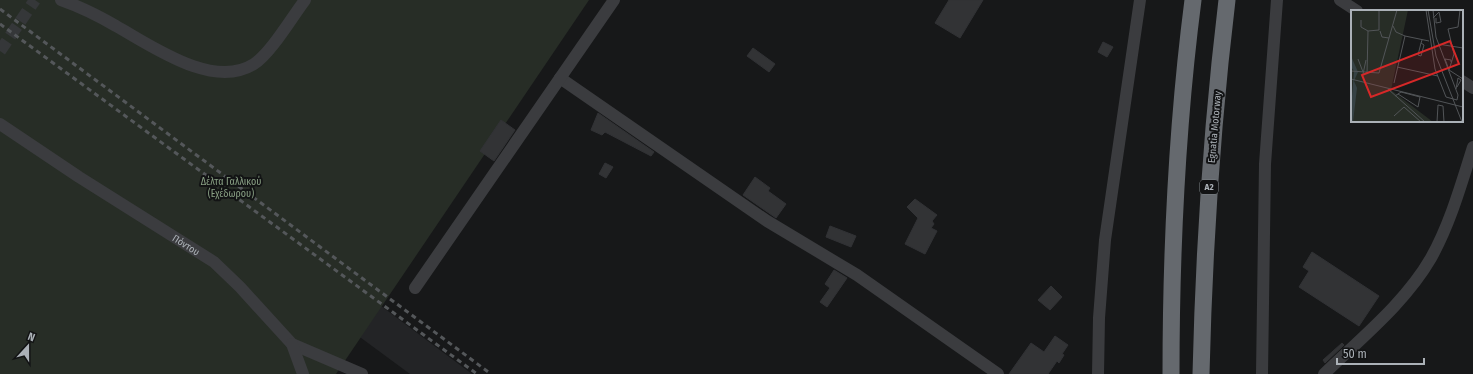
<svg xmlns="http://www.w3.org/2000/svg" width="1473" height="374" viewBox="0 0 1473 374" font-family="'Fira Sans Condensed',sans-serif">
  <rect width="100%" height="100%" fill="#171819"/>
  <!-- built -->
  <path fill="#232426" d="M 0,21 L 472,374 L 410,374 L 0,72 Z"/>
  <!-- green -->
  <path fill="#272d26" d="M 0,0 L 589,0 L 336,374 L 0,374 Z"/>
  <!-- building -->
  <path fill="#323335" stroke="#313235" d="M 949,0 L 983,0 L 960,38 L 935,23 Z
    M 1103,42 L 1113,47 L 1107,57 L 1098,52 Z
    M 753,48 L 775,64 L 769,72 L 747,56 Z
    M 598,113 L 654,152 L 651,156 L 605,132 L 602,135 L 591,130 Z
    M 501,120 L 515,130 L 494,161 L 480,151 Z
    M 605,163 L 613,167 L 606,178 L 599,174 Z
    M 755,177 L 770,188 L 768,191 L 786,204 L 776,218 L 743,195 Z
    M 915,199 L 937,215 L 932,221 L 934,224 L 931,228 L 937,231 L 925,254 L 905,244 L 918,218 L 907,207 Z
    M 830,226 L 856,236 L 851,247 L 826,237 Z
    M 1312,252 L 1379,296 L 1359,326 L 1299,287 L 1309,271 L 1303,267 Z
    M 834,270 L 847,278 L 827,307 L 820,302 L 830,288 L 825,284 Z
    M 1051,286 L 1062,297 L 1050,310 L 1038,300 Z
    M 1055,336 L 1068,345 L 1062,354 L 1064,355 L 1059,363 L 1057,361 L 1048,374 L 1009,374 L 1031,343 L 1044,352 Z
    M 1342,343 L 1344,345 L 1325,363 L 1323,360 Z"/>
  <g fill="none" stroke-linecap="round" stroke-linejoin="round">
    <!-- minor-tunnel -->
    <path stroke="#353739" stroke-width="12" stroke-dasharray="12 6" stroke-linecap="butt" d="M 0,51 L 35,0"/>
    <!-- minor -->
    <g stroke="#3b3c3f" stroke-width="12">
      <path d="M 61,0 C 81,7 99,16 116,26 C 152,46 213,90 254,64 C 271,53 292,17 305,0"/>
      <path d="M 1340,0 L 1357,11"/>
      <path d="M 560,78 L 767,221 L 857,275 L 998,374"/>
      <path d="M 1462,81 L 1473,88"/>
      <path id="s1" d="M 0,124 L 79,177 L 214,262 L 240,287 L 292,344 L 362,374"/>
      <path d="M 415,288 L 614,0"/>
      <path d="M 292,344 L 303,374"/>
      <path d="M 1098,374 L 1099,318 L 1105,240 L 1140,0"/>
      <path d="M 1262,374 L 1265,164 L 1277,0"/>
      <path d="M 1324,374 C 1361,338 1405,303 1431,258 C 1450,224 1461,185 1473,147"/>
    </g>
    <!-- highway -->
    <path stroke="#65696e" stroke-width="17" d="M 1171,374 C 1171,250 1177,124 1193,0
      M 1201,374 C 1204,249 1212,124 1227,0"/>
    <!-- rail -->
    <path stroke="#54575a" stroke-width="3" stroke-dasharray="5 4" stroke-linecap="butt" d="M 0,9 L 491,374
      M 0,24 L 477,374"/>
  </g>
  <g text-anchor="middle" stroke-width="4" stroke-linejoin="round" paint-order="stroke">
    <!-- shield labels -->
    <rect fill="#121314" stroke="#7d8286" stroke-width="1" x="1200" y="180" width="18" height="14" rx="3"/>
    <g font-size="9" font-weight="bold" fill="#abb1b7">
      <text x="1209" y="190">Α2</text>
    </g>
    <!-- street labels -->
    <g font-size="10" fill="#abb1b7" stroke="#121314">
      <text transform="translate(1214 127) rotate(-85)" y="4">Egnatia Motorway</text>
      <text dy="4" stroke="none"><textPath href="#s1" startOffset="222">Πόντου</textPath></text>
    </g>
    <!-- park labels -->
    <g font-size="10" fill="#89a084" stroke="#121314">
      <text x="231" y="185">Δέλτα Γαλλικού<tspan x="231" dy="12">(Εχέδωρου)</tspan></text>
    </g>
  </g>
  <!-- overview -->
  <g transform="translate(1351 10)">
    <rect width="112" height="112" fill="#171819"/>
    <path d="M 0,0 L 57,0 L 40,80 L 82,112 L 0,112 Z" fill="#272d26"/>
    <path d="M 0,46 L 7,62 L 3,71 L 6,78 L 2,112 L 0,112 L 0,98 L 3,61 L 0,57 Z" fill="#364244"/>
    <path fill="none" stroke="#525558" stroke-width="1" d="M 75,0 L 84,59 L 95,87 L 106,90 L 107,85 L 85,27 L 82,0M 77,0 L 85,46 L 111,112M 82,8 L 88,2 L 90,12 L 85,13 L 85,8M 10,10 L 10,17 L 17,21M 42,16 L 45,22 L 54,26 L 78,31M 29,21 L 31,27 L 38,28M 70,33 L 67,45 L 70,46 L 73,35 L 70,33 L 71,30M 87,34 L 112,38M 7,49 L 12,62M 46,57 L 87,66M 98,60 L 103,44 L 97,19 L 107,17 L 109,0M 98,60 L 94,49 L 100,50 L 100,52M 98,60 L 112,69M 0,61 L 28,63 L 46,0M 12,64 L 15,50M 16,64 L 17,21 L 28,20 L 28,0M 0,69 L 112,97M 43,73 L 54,26M 37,79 L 74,112M 105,79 L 107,68 L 110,70 L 106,77M 44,86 L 47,84 L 67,97 L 69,87 L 50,82 L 47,84M 53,97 L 70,112M 43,106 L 53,97M 86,112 L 87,95 L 92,96 L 93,112"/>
    <path fill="#d62828" fill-opacity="0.15" stroke="#d62828" stroke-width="2" d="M 99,31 L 108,54 L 20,87 L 11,65 Z"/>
    <rect width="112" height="112" fill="none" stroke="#abb1b7" stroke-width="2"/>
  </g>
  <!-- north arrow -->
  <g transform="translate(28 346) rotate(21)" stroke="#121314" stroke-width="3" paint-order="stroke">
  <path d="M0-3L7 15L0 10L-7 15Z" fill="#abb1b7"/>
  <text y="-6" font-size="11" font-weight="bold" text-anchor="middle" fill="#abb1b7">N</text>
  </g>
  <!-- scale -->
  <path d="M1337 358v6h87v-6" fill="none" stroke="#abb1b7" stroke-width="2"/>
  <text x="1343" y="358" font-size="12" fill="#abb1b7" stroke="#121314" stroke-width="3" paint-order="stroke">50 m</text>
</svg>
